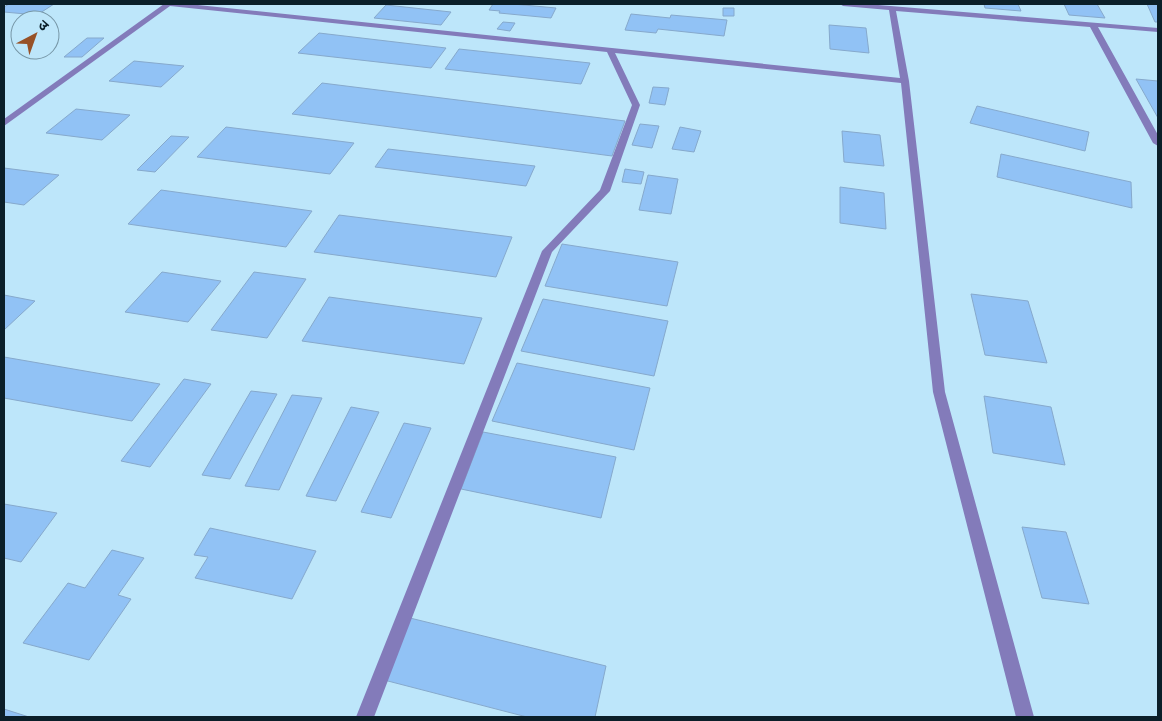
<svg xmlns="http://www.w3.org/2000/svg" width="1162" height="721" viewBox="0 0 1162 721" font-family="Raleway,'Noto Sans Devanagari',sans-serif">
  <rect width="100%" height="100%" fill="#bde6fa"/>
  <!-- building -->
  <path fill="#91c2f5" stroke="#86a9cc" d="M 9,4 L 54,4 L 37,15 L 4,12 L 4,7 Z
    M 493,4 L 513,4 L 556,8 L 551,18 L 499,13 L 500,11 L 489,10 Z
    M 984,4 L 1018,4 L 1021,11 L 985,8 Z
    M 1064,4 L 1097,4 L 1105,18 L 1069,15 Z
    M 1147,4 L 1158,4 L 1158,22 L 1155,22 Z
    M 386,5 L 451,12 L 441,25 L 374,18 Z
    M 723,8 L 734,8 L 734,16 L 723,16 Z
    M 631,14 L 670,18 L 671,15 L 727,20 L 724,36 L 658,29 L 656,33 L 625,30 Z
    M 503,22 L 515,23 L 510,31 L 497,29 Z
    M 829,25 L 866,28 L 869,53 L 830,49 Z
    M 319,33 L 446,48 L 431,68 L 298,53 Z
    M 87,38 L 104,38 L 82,57 L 64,57 Z
    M 459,49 L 590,63 L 581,84 L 445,69 Z
    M 134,61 L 184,66 L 161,87 L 109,81 Z
    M 1136,79 L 1158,81 L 1158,118 Z
    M 322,83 L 625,121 L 612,156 L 292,114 Z
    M 653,87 L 669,88 L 665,105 L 649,103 Z
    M 977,106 L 1089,132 L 1085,151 L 970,123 Z
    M 76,109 L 130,115 L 102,140 L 46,133 Z
    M 640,124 L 659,126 L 652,148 L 632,145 Z
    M 226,127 L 354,143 L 330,174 L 197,157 Z
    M 680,127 L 701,131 L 694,152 L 672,149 Z
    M 842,131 L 880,135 L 884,166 L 844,162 Z
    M 171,136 L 189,137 L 155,172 L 137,170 Z
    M 388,149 L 535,166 L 526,186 L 375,167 Z
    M 1001,154 L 1131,182 L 1132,208 L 997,177 Z
    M 4,168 L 59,175 L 24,205 L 4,202 Z
    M 625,169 L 644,172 L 641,184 L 622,182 Z
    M 648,175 L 678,179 L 671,214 L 639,210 Z
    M 840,187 L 884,193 L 886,229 L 840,223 Z
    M 161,190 L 312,211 L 286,247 L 128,224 Z
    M 339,215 L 512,237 L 496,277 L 314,252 Z
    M 562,244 L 678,262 L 667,306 L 545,286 Z
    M 162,272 L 221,281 L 188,322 L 125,312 Z
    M 254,272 L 306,279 L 267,338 L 211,330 Z
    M 971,294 L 1028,301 L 1047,363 L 985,355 Z
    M 4,295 L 35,301 L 4,330 Z
    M 329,297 L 482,318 L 464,364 L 302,341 Z
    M 543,299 L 668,321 L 654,376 L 521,351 Z
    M 4,357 L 160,384 L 132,421 L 4,398 Z
    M 517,363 L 650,388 L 634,450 L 492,421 Z
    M 184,379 L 211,384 L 150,467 L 121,461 Z
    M 251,391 L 277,394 L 230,479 L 202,475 Z
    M 292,395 L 322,398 L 279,490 L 245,486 Z
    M 984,396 L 1051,407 L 1065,465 L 993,453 Z
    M 351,407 L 379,412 L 336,501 L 306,496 Z
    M 404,423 L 431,428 L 391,518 L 361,512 Z
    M 483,432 L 616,457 L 601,518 L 461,489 Z
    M 4,504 L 57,513 L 21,562 L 4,558 Z
    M 1022,527 L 1066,532 L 1089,604 L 1042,598 Z
    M 210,528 L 316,551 L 292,599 L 195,578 L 208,557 L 194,555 Z
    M 112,550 L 144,558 L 118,595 L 131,599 L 89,660 L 23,643 L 68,583 L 85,588 Z
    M 410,618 L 606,666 L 595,717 L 527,717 L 384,680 Z
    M 4,709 L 29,717 L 4,717 Z"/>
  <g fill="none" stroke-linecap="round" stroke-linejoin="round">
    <!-- minor -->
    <path fill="#837bba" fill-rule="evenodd" d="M 164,4 L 188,4 L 900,78 L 889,10 L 843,6 L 840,4 L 866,4 L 1158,28 L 1158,32 L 1098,27 L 1158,135 L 1158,146 L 1153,143 L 1090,27 L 896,11 L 909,81 L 945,392 L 1034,717 L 1016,717 L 933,392 L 901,83 L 615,53 L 640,105 L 610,191 L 552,252 L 374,717 L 356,717 L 542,251 L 600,190 L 632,105 L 607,52 L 170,6 L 4,126 L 4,119 Z"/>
  </g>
  <!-- border -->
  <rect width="1162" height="721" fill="none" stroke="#0b1f29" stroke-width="10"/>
  <!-- north arrow -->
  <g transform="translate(35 35) rotate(41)"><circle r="24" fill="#bde6fa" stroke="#7696a6"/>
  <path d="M0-4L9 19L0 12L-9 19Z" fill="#975127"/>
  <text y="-8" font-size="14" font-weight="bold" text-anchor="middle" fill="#0b1f29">उ</text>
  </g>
</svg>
